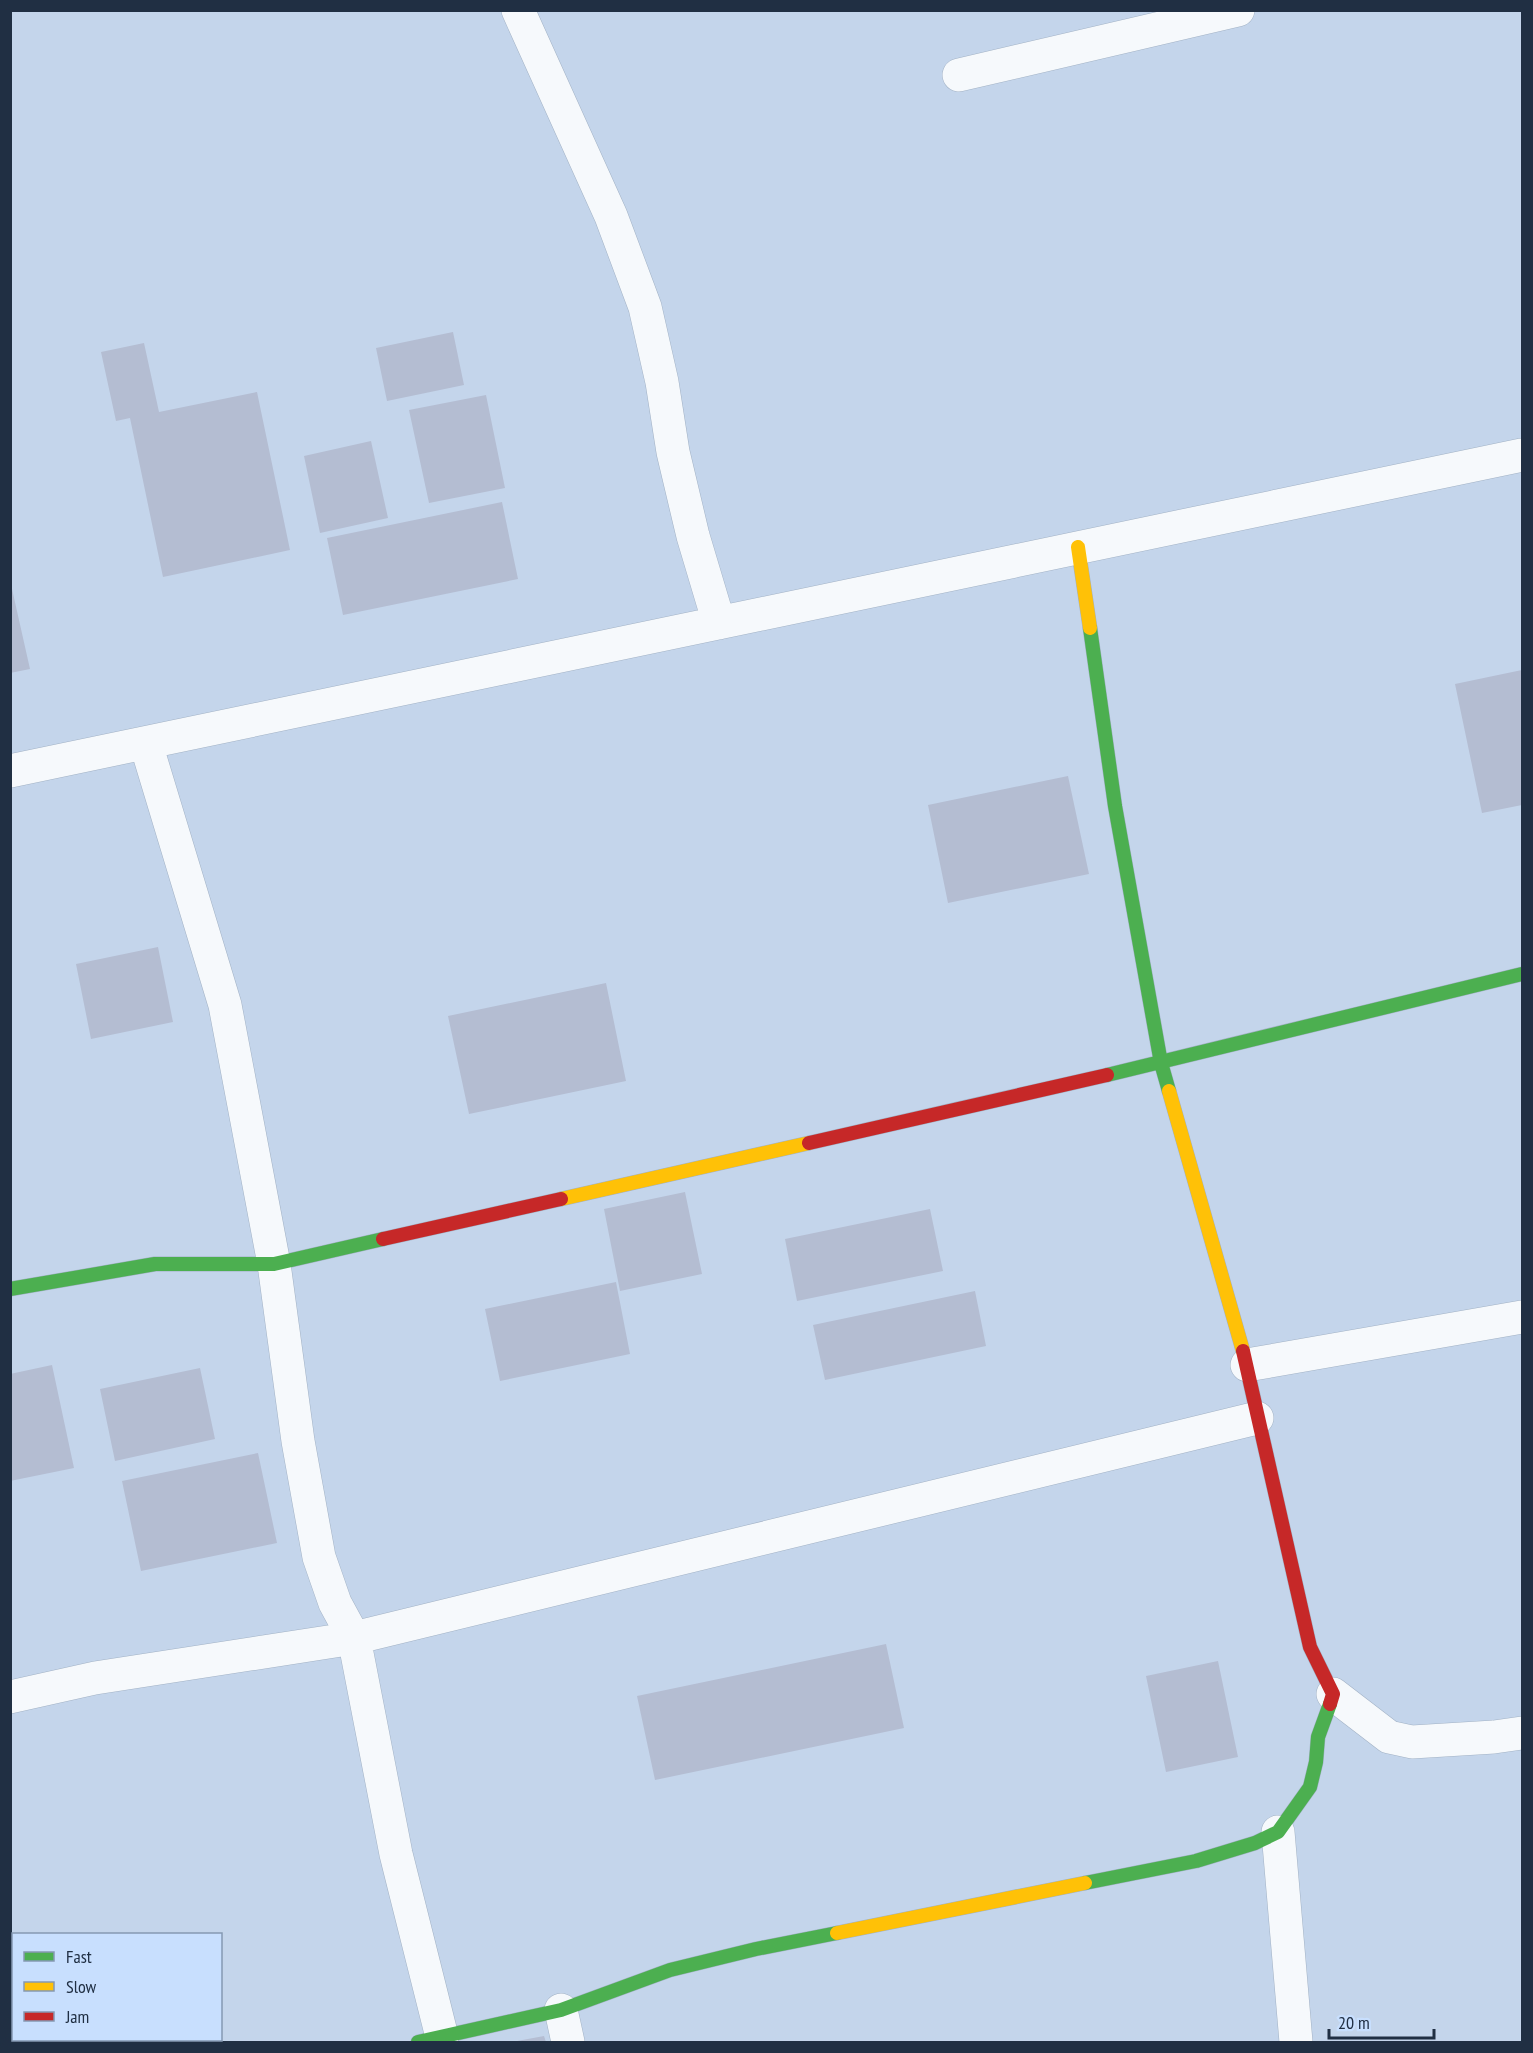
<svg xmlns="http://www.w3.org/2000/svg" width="1533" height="2053" viewBox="0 0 1533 2053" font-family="'PT Sans Narrow',sans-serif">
  <rect width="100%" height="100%" fill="#c4d5eb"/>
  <!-- building -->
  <path fill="#b4bdd2" d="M 453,332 L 464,385 L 387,401 L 376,348 Z
    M 144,343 L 159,412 L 257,392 L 290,550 L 163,577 L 130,418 L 116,421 L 101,352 Z
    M 486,395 L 505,488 L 429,503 L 409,410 Z
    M 371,441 L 388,518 L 320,533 L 304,456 Z
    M 502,502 L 518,579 L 343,615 L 327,538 Z
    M 10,580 L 30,669 L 10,673 Z
    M 1522,670 L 1522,805 L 1482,813 L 1455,684 Z
    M 1068,776 L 1089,874 L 948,903 L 928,805 Z
    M 158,947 L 173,1022 L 91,1039 L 76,964 Z
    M 606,983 L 626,1081 L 469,1114 L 448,1016 Z
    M 685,1192 L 702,1274 L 620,1291 L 604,1209 Z
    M 930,1209 L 943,1271 L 797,1301 L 785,1239 Z
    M 616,1282 L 630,1354 L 500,1381 L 485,1309 Z
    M 975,1291 L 986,1346 L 825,1380 L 813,1325 Z
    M 52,1365 L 74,1468 L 10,1481 L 10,1374 Z
    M 200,1368 L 215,1439 L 115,1461 L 100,1389 Z
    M 258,1453 L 277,1543 L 141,1571 L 122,1481 Z
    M 886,1644 L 904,1728 L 655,1780 L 637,1696 Z
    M 1218,1661 L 1238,1757 L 1166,1772 L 1146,1676 Z
    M 544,2036 L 546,2042 L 517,2042 L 517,2041 Z"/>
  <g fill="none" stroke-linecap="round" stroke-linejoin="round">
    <!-- street casing -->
    <g stroke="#a2b2c5" stroke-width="34">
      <path id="street" d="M 518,10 L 611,216 L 645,307 L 662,382 L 673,452 L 693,536 L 719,623
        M 959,75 L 1238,10
        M 146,744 L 225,1005 L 274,1264 L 298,1441 L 319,1557 L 335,1603 L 354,1638 L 396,1854 L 442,2037
        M 10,771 L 1522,455
        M 1247,1365 L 1522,1317
        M 1333,1694 L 1389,1737 L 1412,1742 L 1494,1737 L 1522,1733
        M 10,1697 L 95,1678 L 354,1638 L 1257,1418
        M 1278,1832 L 1296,2042
        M 561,2010 L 568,2042"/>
    </g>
    <!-- fast casing -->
    <g stroke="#a2b2c5" stroke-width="15">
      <path id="fast" d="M 1090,628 L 1115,806 L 1161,1063 L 1169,1091
        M 1107,1075 L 1522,974
        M 10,1289 L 155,1264 L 274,1264 L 383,1239
        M 1085,1883 L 1196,1861 L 1255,1843 L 1278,1832 L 1310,1787 L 1316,1762 L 1318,1737 L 1330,1704
        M 418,2042 L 561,2010 L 670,1970 L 756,1949 L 837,1933"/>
    </g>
    <!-- slow casing -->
    <g stroke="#a2b2c5" stroke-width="15">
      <path id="slow" d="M 1078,547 L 1090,628
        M 1169,1091 L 1243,1351
        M 561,1199 L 809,1143
        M 837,1933 L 1085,1883"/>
    </g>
    <!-- jam casing -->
    <g stroke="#a2b2c5" stroke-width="15">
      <path id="jam" d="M 809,1143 L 1107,1075
        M 383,1239 L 561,1199
        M 1243,1351 L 1310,1647 L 1333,1694 L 1330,1704"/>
    </g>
    <!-- street -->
    <use href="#street" stroke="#f6f9fc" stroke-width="33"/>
    <!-- fast -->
    <use href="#fast" stroke="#4caf50" stroke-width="14"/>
    <!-- slow -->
    <use href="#slow" stroke="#ffc107" stroke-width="14"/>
    <!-- jam -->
    <use href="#jam" stroke="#c62828" stroke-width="14"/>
  </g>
  <!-- border -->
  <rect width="1533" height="2053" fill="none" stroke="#202f43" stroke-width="24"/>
  <!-- legend -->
  <rect x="12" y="1933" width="210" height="108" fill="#c8dffe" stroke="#8599b3" stroke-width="1.5"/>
  <rect x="24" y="1952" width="30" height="9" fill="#4caf50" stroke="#8599b3" stroke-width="1.5"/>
  <text x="66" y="1963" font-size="18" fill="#202f43">Fast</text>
  <rect x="24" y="1982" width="30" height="9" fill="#ffc107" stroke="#8599b3" stroke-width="1.5"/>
  <text x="66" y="1993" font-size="18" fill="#202f43">Slow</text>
  <rect x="24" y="2012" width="30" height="9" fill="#c62828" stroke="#8599b3" stroke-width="1.5"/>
  <text x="66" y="2023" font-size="18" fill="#202f43">Jam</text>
  <!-- scale -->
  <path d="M1329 2029v9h105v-9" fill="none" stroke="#202f43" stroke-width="3"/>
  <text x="1338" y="2029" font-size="18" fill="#202f43" stroke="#c8dffe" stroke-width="4.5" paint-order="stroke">20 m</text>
</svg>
